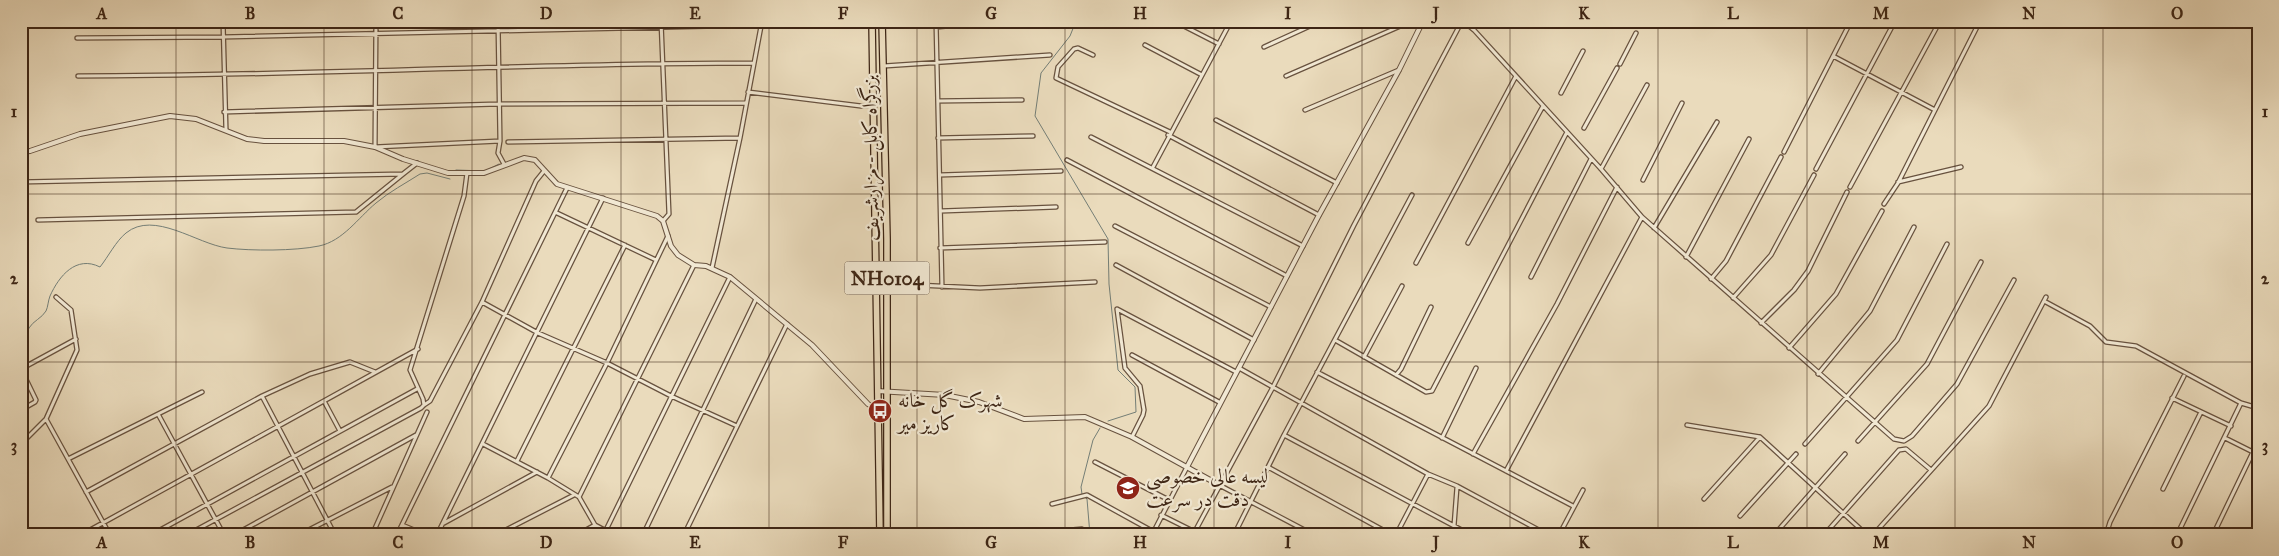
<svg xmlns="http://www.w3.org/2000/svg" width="2279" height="556" viewBox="0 0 2279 556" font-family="'IM FELL Great Primer',Amiri,serif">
  <rect width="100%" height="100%" fill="#eadbbc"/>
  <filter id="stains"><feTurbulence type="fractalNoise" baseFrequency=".004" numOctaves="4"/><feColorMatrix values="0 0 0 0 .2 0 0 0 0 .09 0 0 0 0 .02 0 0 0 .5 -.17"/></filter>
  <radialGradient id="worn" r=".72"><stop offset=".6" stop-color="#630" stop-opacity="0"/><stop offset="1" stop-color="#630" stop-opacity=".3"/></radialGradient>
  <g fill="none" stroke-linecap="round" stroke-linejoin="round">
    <!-- stream -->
    <path stroke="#747e76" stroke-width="1" d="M 1076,21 L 1070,36 L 1041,73 L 1035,116 L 1108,239 L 1109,284 L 1118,370 L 1135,387 L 1136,412 L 1108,421
      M 489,169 L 499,164
      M 456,170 L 485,171
      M 21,345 C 27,341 26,335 29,328 C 33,321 42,318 46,311 C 48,307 48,301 50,296 C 59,276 76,255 100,267 C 108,257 116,241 126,233 C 154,210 197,244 227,248 C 251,251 295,251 319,246 C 343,241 358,218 376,203 C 389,192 406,183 420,174 L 427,173 L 450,179
      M 1090,535 L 1087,499 L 1082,494 L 1081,487 L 1093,440 L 1100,428"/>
    <!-- minor casing -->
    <g stroke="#68523f" stroke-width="5.5">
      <path id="minor" d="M 223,21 L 226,130
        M 376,21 L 375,147 L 500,141
        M 498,21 L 500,141 L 498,153 L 504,164
        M 661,21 L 669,214 L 663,221
        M 936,21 L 942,287
        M 1174,21 L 1219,44
        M 1463,21 L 1474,30 L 1601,169 L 1642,217 L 1894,439 L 1904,441 L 1912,436 L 1957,384 L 2014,280
        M 937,27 L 1003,21
        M 77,38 L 223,37 L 761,25
        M 1145,45 L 1202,75
        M 1264,47 L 1321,21
        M 1093,55 L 1078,48 L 1074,49 L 1058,67 L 1056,78 L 1170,132
        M 1833,56 L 1935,110
        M 1620,64 L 1636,33
        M 884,66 L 1050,55
        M 78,76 C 303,76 528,63 753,63
        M 1286,76 L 1412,21
        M 748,92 L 861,106 L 873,105
        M 1561,93 L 1583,51
        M 938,101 L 1022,100
        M 1305,110 L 1399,70
        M 224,112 L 498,104 L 745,103
        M 1216,120 L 1337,183
        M 1584,128 L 1617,68
        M 1168,135 L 1319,215
        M 1091,137 L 1303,246
        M 938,138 L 1033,136
        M 508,142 L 740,138
        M 1784,152 L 1851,21
        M 1067,160 L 1287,276
        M 1153,167 L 1231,21
        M 1601,169 L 1647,85
        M 1816,169 L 1895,21
        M 940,175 L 1061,171
        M 1643,180 L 1682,103
        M 21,182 L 403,174 L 417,163
        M 1898,182 L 1961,167
        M 1850,187 L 1940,21
        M 1884,204 L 1898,183 L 1980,21
        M 941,211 L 1056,207
        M 557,213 L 656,260
        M 38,220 L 356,212 L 403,174
        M 1115,226 L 1271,307
        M 1654,228 L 1717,122
        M 1468,243 L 1543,106
        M 940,248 L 1105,242
        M 1686,257 L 1749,139
        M 1416,263 L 1516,76
        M 1116,265 L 1254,340
        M 712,268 L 740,138 L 762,21
        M 1531,277 L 1591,159
        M 1711,279 L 1726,261 L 1781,157
        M 887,285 L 896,284 L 980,288 L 1095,282
        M 1733,298 L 1771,255 L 1814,175
        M 2044,301 L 2090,326 L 2106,342 L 2136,346 L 2241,403 L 2258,408
        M 482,302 L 538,333 L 607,363 L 671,396 L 737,426
        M 1761,323 L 1794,290 L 1808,271 L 1847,192
        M 1335,340 L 1426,392 L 1432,391 L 1567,132
        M 1789,348 L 1836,294 L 1882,211
        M 1132,355 L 1219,402
        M 1364,357 L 1402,286
        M 1239,368 L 1428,474 L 1457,486 L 1548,535
        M 21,369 L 76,339
        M 21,369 L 36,400 L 35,402 L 21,410
        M 1317,372 L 1573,506
        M 1818,374 L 1870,311 L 1914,227
        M 1396,375 L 1401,369 L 1431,307
        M 262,396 L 335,535
        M 2172,398 L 2231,426
        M 324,401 L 340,431
        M 424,405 L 430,401 L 482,302 L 536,181 L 544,171
        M 158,414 L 224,535
        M 46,419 L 110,535
        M 1687,425 L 1760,437 L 1867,535
        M 1284,435 L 1471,535
        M 1132,437 L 1143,415 L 1144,410 L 1140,386 L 1125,368 L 1117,309 L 1236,372
        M 1442,438 L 1476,368
        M 1858,441 L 1927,364 L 1981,262
        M 21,444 L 46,419 L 77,350 L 71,310 L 56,297
        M 483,444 L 548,478 L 579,497 L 595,525 L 614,535
        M 1805,444 L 1897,340 L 1947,244
        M 1473,454 L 1557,304 L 1617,187
        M 70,458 L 202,392
        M 517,461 L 625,245
        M 1095,462 L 1169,500
        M 1268,467 L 1392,535
        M 1506,471 L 1642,217
        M 548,478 L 607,363 L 668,236
        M 1221,486 L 1314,535
        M 2163,489 L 2201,412
        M 86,492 L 262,396 L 310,374 L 350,362 L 375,372
        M 579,497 L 694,265
        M 1704,499 L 1760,437
        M 1052,504 L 1087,495 L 1154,532
        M 1161,515 L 1195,532
        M 1740,516 L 1796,454
        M 444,523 L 537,472
        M 402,525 L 426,535
        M 606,530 L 730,277
        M 1068,531 L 1075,535
        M 1047,532 L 1082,529
        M 81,535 L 418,349
        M 151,535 L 417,389
        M 187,535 L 421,408 L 424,405 L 423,399 L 410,370 L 464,196 L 467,173
        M 234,535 L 416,435
        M 299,535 L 392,487
        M 372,535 L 427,412
        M 397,535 L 567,188
        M 437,535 L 603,198
        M 496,535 L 574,495
        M 577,535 L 595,525
        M 643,535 L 756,299
        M 684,535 L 787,324
        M 1152,535 L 1187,467
        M 1193,535 L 1273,387 L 1354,225 L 1462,21
        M 1234,535 L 1284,435 L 1412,195
        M 1396,535 L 1428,474
        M 1456,535 L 1454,526 L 1457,487
        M 1559,535 L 1583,490
        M 1774,535 L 1845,454
        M 1824,535 L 1899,450 L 1906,449 L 1931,470
        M 1873,535 L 1989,406 L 2046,297
        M 2106,535 L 2110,522 L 2184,376
        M 2177,535 L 2241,403
        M 2213,535 L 2253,452 L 2225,438
        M 2251,535 L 2258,520"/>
    </g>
    <!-- tertiary casing -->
    <g stroke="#68523f" stroke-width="6">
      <path id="tertiary" d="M 21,152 L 30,151 L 80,134 L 170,116 L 196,119 L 247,139 L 264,141 L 344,141 L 375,147 L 403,159 L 448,173 L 484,173 L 524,158 L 535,160 L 557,184 L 657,216 L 663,221 L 671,246 L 678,255 L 694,265 L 706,266 L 730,277 L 812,345 L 868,404 L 873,407 L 886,408
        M 877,391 L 945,395 L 979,402 L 1024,419 L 1085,417 L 1132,437 L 1221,486
        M 1187,467 L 1319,215 L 1399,70 L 1423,21"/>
    </g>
    <!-- trunk casing -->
    <g stroke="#3d2515" stroke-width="8">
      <path id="trunk" d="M 872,21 L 880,535
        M 882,21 L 887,239 L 887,535"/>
    </g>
    <!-- minor -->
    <use href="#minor" stroke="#f1e8d3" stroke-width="3"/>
    <!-- tertiary -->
    <use href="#tertiary" stroke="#f1e8d3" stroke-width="4"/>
    <!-- trunk -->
    <use href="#trunk" stroke="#eadbbc" stroke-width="5.5"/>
  </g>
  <!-- grid -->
  <path fill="none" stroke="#3d2515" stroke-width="1" stroke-opacity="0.55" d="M 176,21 L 176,535M 324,21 L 324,535M 472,21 L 472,535M 621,21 L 621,535M 769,21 L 769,535M 917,21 L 917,535M 1065,21 L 1065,535M 1214,21 L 1214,535M 1362,21 L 1362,535M 1510,21 L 1510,535M 1658,21 L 1658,535M 1807,21 L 1807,535M 1955,21 L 1955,535M 2103,21 L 2103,535M 21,194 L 2258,194M 21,362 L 2258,362"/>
  <!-- icons -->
  <defs>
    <g id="bus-disc" transform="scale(1.25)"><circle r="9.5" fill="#8f2418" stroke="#f1e8d3"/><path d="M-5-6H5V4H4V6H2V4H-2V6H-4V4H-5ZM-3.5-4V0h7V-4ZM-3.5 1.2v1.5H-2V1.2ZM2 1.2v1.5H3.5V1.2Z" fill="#fff"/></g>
    <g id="school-disc" transform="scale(1.25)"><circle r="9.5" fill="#8f2418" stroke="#f1e8d3"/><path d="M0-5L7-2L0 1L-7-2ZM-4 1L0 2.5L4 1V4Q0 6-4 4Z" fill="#fff"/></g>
  </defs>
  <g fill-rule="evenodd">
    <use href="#bus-disc" x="880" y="411"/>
    <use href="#school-disc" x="1128" y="488"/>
  </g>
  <g text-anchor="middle" stroke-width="4.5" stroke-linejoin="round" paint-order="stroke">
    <!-- shield labels -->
    <rect fill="#f1e8d3" stroke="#73604e" stroke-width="1" x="844.5" y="261.5" width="85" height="33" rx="4"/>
    <g font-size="19" font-weight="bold" fill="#3d2515">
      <text x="887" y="285">NH0104</text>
    </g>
    <!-- street labels -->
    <g font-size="20" fill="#3d2515" stroke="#f1e8d3">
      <text transform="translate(870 158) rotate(-91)" y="7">بزرگراه کابل - مزارشریف</text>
    </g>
    <!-- poi labels -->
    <g font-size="20" fill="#3d2515" stroke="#f1e8d3" text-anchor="start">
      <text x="898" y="407">شهرک گل خانه<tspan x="898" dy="23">کاریز میر</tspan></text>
      <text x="1146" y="483">لیسه عالی خصوصی<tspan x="1146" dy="23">دقت در سرعت</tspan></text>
    </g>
  </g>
  <!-- margin -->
  <rect width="2279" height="556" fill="none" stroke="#eadbbc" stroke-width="55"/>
  <rect x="28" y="28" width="2224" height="500" fill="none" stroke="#3d2515" stroke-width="2"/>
  <g font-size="16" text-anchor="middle" font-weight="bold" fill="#3d2515">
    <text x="102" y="19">A</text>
    <text x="250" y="19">B</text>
    <text x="398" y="19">C</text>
    <text x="546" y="19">D</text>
    <text x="695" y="19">E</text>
    <text x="843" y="19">F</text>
    <text x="991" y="19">G</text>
    <text x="1140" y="19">H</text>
    <text x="1288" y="19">I</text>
    <text x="1436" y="19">J</text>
    <text x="1584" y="19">K</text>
    <text x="1733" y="19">L</text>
    <text x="1881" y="19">M</text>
    <text x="2029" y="19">N</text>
    <text x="2177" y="19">O</text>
    <text x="14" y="117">1</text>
    <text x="2265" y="117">1</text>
    <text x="14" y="284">2</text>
    <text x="2265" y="284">2</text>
    <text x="14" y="451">3</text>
    <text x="2265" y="451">3</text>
    <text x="102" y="548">A</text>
    <text x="250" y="548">B</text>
    <text x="398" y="548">C</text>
    <text x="546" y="548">D</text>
    <text x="695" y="548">E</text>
    <text x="843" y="548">F</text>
    <text x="991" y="548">G</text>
    <text x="1140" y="548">H</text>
    <text x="1288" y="548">I</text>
    <text x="1436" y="548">J</text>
    <text x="1584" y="548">K</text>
    <text x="1733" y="548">L</text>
    <text x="1881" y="548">M</text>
    <text x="2029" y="548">N</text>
    <text x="2177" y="548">O</text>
  </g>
  <rect width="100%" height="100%" filter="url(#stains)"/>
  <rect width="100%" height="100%" fill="url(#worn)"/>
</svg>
